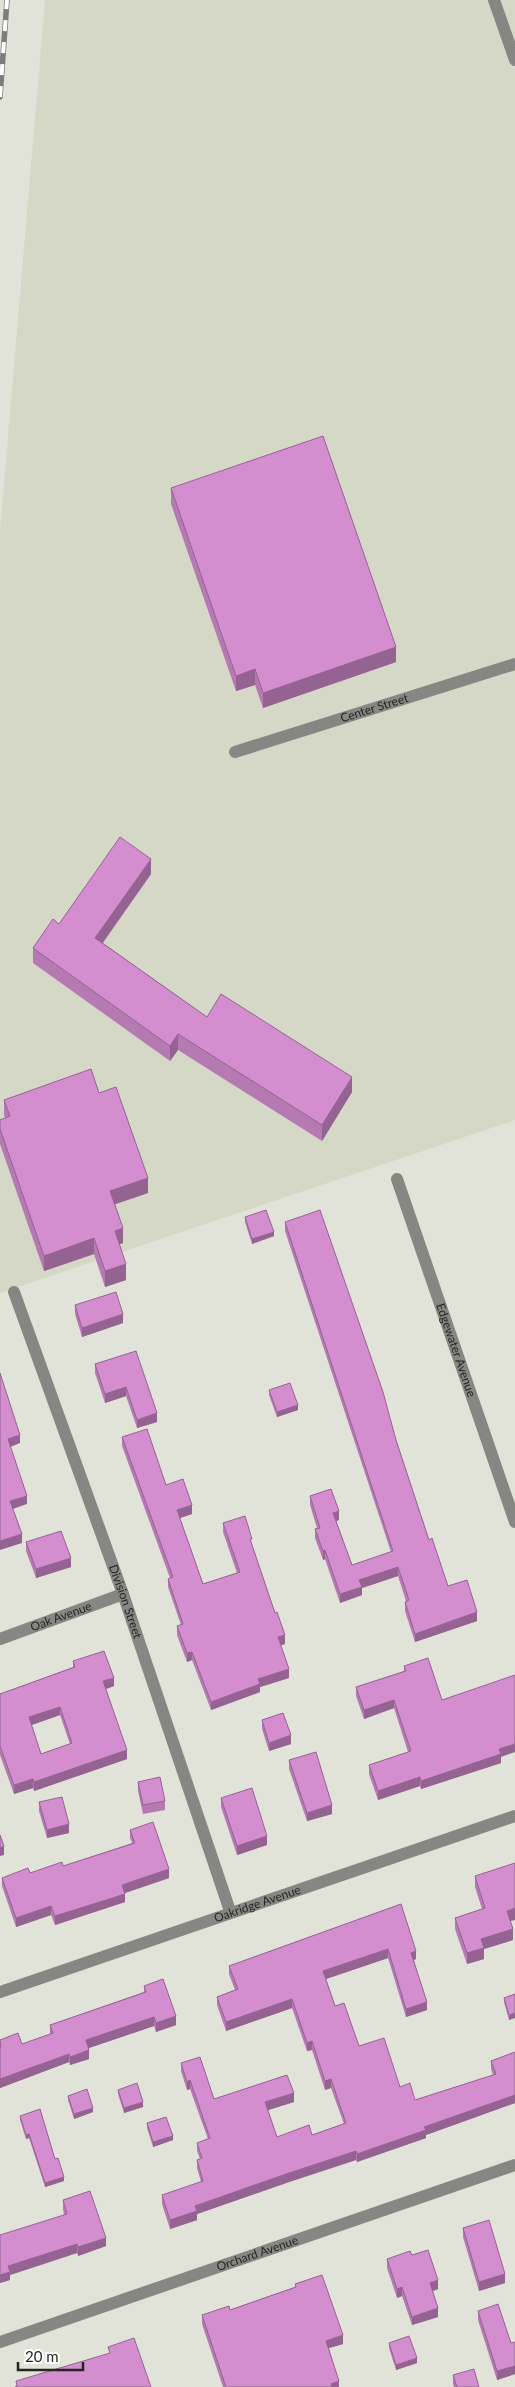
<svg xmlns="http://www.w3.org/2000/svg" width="515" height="2387" viewBox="0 0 515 2387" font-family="Lato,sans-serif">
  <rect width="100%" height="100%" fill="#e1e3d9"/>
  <!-- built -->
  <path fill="#d6d8c7" d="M 45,0 L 515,0 L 515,1120 L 0,1293 L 0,531 Z"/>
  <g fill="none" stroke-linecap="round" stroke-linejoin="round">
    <!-- minor -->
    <g stroke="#868783" stroke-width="12">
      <path d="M 494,0 L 515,60"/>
      <path id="s1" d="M 235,752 L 515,664"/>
      <path id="s2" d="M 397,1179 L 515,1522"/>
      <path id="s3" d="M 14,1292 L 123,1594 L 230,1911"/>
      <path id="s4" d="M 0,1639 L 123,1594"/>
      <path id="s5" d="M 0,1992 L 515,1816"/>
      <path id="s6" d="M 0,2342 L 515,2165"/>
    </g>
    <!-- rail casing -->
    <g stroke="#7c7d77" stroke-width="5.5">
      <path id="rail" d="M 0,97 L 7,0"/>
    </g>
    <!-- rail -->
    <use href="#rail" stroke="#fff" stroke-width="4" stroke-dasharray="11" stroke-linecap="butt"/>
  </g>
  <!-- wall -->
  <path fill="#b67ab3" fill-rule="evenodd" d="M 171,488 L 396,662 L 263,708 L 255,685 L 236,691 L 171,504 Z
    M 151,874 L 103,943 L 207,1017 L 352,1092 L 322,1141 L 178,1050 L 170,1061 L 33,963 L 33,948 L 59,924 Z
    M 99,1093 L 148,1193 L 115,1204 L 123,1243 L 119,1244 L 126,1280 L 105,1287 L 94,1254 L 44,1271 L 0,1144 L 0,1120 L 5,1118 L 4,1115 L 4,1100 Z
    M 245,1217 L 274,1236 L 252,1244 L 245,1222 Z
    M 285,1222 L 396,1440 L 429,1540 L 448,1586 L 477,1621 L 415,1642 L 405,1611 L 405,1602 L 406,1601 L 398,1576 L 362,1588 L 362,1595 L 340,1603 L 325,1559 L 323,1560 L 315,1538 L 315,1529 L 317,1528 L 310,1505 L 310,1496 L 339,1520 L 336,1521 L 352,1565 L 391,1552 L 285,1231 Z
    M 75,1305 L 123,1323 L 82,1337 L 75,1314 Z
    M 136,1351 L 157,1422 L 137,1428 L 126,1396 L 105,1403 L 95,1373 L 95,1364 Z
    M 269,1390 L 298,1410 L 277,1417 L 269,1395 Z
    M 122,1437 L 166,1485 L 192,1514 L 180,1518 L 203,1584 L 237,1573 L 223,1532 L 223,1523 L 252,1547 L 285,1644 L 281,1645 L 289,1678 L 260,1687 L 260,1692 L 211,1710 L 192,1660 L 187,1662 L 177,1635 L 177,1626 L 181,1625 L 168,1587 L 168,1579 L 170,1578 L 122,1446 Z
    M 26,1542 L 71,1567 L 36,1578 L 26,1551 Z
    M 73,1661 L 114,1686 L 106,1689 L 127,1759 L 34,1791 L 33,1788 L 14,1794 L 0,1755 L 0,1694 L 73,1667 ZM 60,1715 L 70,1744 L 41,1754 L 31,1725 Z
    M 404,1666 L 442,1700 L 501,1757 L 501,1763 L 421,1789 L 420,1786 L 378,1800 L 369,1774 L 369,1765 L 408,1752 L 394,1708 L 364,1719 L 356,1696 L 356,1687 L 404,1671 Z
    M 262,1720 L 291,1744 L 269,1751 L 262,1729 Z
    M 289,1760 L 332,1814 L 307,1821 L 289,1769 Z
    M 138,1782 L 165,1801 L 165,1810 L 143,1814 L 138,1791 Z
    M 221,1798 L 267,1845 L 237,1855 L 221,1807 Z
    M 39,1802 L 69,1833 L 47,1838 L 39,1811 Z
    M 130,1830 L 169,1878 L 125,1893 L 125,1902 L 55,1925 L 51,1915 L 16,1927 L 2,1886 L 2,1878 L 63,1866 L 132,1843 L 130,1838 Z
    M 475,1876 L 510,1921 L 513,1940 L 484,1949 L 484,1959 L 467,1964 L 455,1929 L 455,1918 L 482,1909 L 475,1887 Z
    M 401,1904 L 416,1959 L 414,1960 L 427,2010 L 406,2017 L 388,1958 L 326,1979 L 335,2006 L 359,2046 L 400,2087 L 415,2100 L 493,2075 L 491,2069 L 491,2061 L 515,2052 L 515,2103 L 426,2135 L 426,2138 L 357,2162 L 356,2160 L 289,2182 L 197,2214 L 197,2220 L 170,2229 L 162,2204 L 162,2195 L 201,2182 L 197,2168 L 197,2160 L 200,2159 L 197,2151 L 197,2143 L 208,2139 L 190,2089 L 187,2090 L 181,2071 L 181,2063 L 214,2099 L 294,2102 L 268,2110 L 277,2137 L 312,2135 L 344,2124 L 331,2088 L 325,2090 L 312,2050 L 307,2051 L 292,2008 L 226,2031 L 217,2005 L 217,1997 L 235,1990 L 229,1974 L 229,1966 Z
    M 144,1986 L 176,2025 L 156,2032 L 154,2026 L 89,2048 L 89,2059 L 70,2065 L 69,2062 L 0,2088 L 0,2040 L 22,2044 L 50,2034 L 50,2025 L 144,1992 Z
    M 515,1994 L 509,2020 L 504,2002 L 504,1998 Z
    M 118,2090 L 143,2107 L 124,2113 L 118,2094 Z
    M 68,2096 L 93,2112 L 74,2119 L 68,2100 Z
    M 20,2116 L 64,2181 L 45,2187 L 29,2138 L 26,2139 L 20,2120 Z
    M 147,2123 L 173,2140 L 153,2147 L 147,2128 Z
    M 63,2200 L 106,2246 L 78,2256 L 77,2253 L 10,2275 L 10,2280 L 0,2283 L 64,2214 L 63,2209 Z
    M 463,2228 L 505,2283 L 479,2291 L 463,2237 Z
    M 412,2255 L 438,2289 L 433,2291 L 438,2317 L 412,2325 L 402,2296 L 397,2298 L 387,2268 L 387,2259 Z
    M 295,2284 L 343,2344 L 329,2348 L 339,2387 L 223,2387 L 202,2324 L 202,2315 L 230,2310 L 295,2287 Z
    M 478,2311 L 511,2343 L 515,2342 L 515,2374 L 497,2380 L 478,2320 Z
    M 389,2343 L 417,2363 L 396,2370 L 389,2348 Z
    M 453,2375 L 479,2387 L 454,2387 L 453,2384 Z"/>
  <!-- shaded-wall -->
  <path fill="#946392" d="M 396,647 L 396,662 L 263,708 L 263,693 Z
    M 255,669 L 255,685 L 236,691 L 236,676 Z
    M 151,859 L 151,874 L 95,953 L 95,938 Z
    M 178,1034 L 178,1050 L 170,1061 L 170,1046 Z
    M 352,1077 L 352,1092 L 322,1141 L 322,1125 Z
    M 148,1178 L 148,1193 L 110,1206 L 110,1191 Z
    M 123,1228 L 123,1243 L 115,1246 L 115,1231 Z
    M 274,1232 L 274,1236 L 252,1244 L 252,1239 Z
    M 94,1238 L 94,1254 L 44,1271 L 44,1256 Z
    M 126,1264 L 126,1280 L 105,1287 L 105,1271 Z
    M 123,1314 L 123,1323 L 82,1337 L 82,1328 Z
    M 126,1387 L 126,1396 L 105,1403 L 105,1394 Z
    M 298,1405 L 298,1410 L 277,1417 L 277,1412 Z
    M 157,1413 L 157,1422 L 137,1428 L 137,1420 Z
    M 20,1435 L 20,1443 L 8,1448 L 8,1439 Z
    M 27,1496 L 27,1504 L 10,1510 L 10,1501 Z
    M 192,1505 L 192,1514 L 177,1519 L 177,1510 Z
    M 339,1511 L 339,1520 L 333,1522 L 333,1513 Z
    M 22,1534 L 22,1543 L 0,1550 L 0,1541 Z
    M 325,1550 L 325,1559 L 323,1560 L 323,1551 Z
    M 71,1558 L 71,1567 L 36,1578 L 36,1569 Z
    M 398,1567 L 398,1576 L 362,1588 L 362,1595 L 340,1603 L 340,1594 L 359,1580 Z
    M 477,1612 L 477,1621 L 415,1642 L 415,1634 Z
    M 285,1635 L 285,1644 L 278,1646 L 278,1637 Z
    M 192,1652 L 192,1660 L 187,1662 L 187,1653 Z
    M 289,1669 L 289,1678 L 260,1687 L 260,1692 L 211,1710 L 211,1702 L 258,1679 Z
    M 114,1678 L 114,1686 L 103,1690 L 103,1681 Z
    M 394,1700 L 394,1708 L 364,1719 L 364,1710 Z
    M 60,1707 L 60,1715 L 29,1726 L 29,1717 Z
    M 291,1735 L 291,1744 L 269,1751 L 269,1743 Z
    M 515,1744 L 515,1752 L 501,1757 L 501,1763 L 421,1789 L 421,1781 L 499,1749 Z
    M 127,1750 L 127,1759 L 34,1791 L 34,1782 Z
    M 420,1777 L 420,1786 L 378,1800 L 378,1791 Z
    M 33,1779 L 33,1788 L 14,1794 L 14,1785 Z
    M 332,1805 L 332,1814 L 307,1821 L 307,1813 Z
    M 69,1824 L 69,1833 L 47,1838 L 47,1830 Z
    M 267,1836 L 267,1845 L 237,1855 L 237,1846 Z
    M 4,1846 L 4,1855 L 0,1856 L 0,1848 Z
    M 169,1869 L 169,1878 L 122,1894 L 122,1885 Z
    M 125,1894 L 125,1902 L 55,1925 L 55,1916 Z
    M 51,1906 L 51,1915 L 16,1927 L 16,1918 Z
    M 515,1908 L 515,1920 L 507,1922 L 507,1911 Z
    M 513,1929 L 513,1940 L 484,1949 L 484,1959 L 467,1964 L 467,1953 L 481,1939 Z
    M 388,1949 L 388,1958 L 323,1980 L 323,1971 Z
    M 416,1951 L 416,1959 L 411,1961 L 411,1953 Z
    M 292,1999 L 292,2008 L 226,2031 L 226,2022 Z
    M 427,2002 L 427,2010 L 406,2017 L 406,2009 Z
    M 515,2013 L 515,2018 L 509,2020 L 509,2015 Z
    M 176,2016 L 176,2025 L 156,2032 L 156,2023 Z
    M 154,2017 L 154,2026 L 86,2049 L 86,2040 Z
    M 312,2041 L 312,2050 L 307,2051 L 307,2043 Z
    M 89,2050 L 89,2059 L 70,2065 L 70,2057 Z
    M 69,2054 L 69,2062 L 0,2088 L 0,2079 Z
    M 331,2079 L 331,2088 L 325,2090 L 325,2081 Z
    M 190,2080 L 190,2089 L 187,2090 L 187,2082 Z
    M 294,2093 L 294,2102 L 265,2111 L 265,2102 Z
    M 515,2095 L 515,2103 L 426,2135 L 426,2138 L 357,2162 L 357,2154 L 424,2127 Z
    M 143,2102 L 143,2107 L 124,2113 L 124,2108 Z
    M 93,2108 L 93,2112 L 74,2119 L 74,2114 Z
    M 29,2134 L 29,2138 L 26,2139 L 26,2135 Z
    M 173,2136 L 173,2140 L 153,2147 L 153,2142 Z
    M 356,2151 L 356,2160 L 289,2182 L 197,2214 L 197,2220 L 170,2229 L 170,2220 L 195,2206 L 289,2173 Z
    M 64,2177 L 64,2181 L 45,2187 L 45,2183 Z
    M 106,2238 L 106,2246 L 78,2256 L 78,2247 Z
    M 77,2244 L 77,2253 L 10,2275 L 10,2280 L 0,2283 L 0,2275 L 8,2266 Z
    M 505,2274 L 505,2283 L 479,2291 L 479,2282 Z
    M 438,2280 L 438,2289 L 430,2292 L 430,2283 Z
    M 402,2287 L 402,2296 L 397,2298 L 397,2289 Z
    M 438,2308 L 438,2317 L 412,2325 L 412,2317 Z
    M 343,2335 L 343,2344 L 326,2349 L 326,2341 Z
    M 417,2358 L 417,2363 L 396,2370 L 396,2365 Z
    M 515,2366 L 515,2374 L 497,2380 L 497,2371 Z
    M 339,2381 L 339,2387 L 331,2387 L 331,2384 Z"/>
  <!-- building -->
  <path fill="#d48ed0" stroke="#946392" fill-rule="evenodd" d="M 323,436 L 396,647 L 263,693 L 255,669 L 236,676 L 171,488 Z
    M 120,837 L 151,859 L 95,938 L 207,1017 L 221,994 L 352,1077 L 322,1125 L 178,1034 L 170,1046 L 33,948 L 53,919 L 59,924 Z
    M 91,1069 L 99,1093 L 116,1087 L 148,1178 L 110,1191 L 123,1228 L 115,1231 L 126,1264 L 105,1271 L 94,1238 L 44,1256 L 0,1129 L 0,1120 L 10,1116 L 4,1100 Z
    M 266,1210 L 274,1232 L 252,1239 L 245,1217 Z
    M 320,1210 L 383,1392 L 396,1440 L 429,1540 L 432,1538 L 448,1586 L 467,1580 L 477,1612 L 415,1634 L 405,1602 L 409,1600 L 398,1567 L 359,1580 L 362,1587 L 340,1594 L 325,1550 L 323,1551 L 315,1529 L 320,1528 L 310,1496 L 331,1489 L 339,1511 L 333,1513 L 352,1565 L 393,1551 L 285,1222 Z
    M 116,1292 L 123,1314 L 82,1328 L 75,1305 Z
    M 136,1351 L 157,1413 L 137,1420 L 126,1387 L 105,1394 L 95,1364 Z
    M 0,1373 L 20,1435 L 8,1439 L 27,1496 L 10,1501 L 22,1534 L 0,1541 Z
    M 290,1383 L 298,1405 L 277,1412 L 269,1390 Z
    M 147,1429 L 166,1485 L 183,1479 L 192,1505 L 177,1510 L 203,1584 L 240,1572 L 223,1523 L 245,1516 L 252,1539 L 250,1539 L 275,1613 L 277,1612 L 285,1635 L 278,1637 L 289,1669 L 258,1679 L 260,1684 L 211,1702 L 192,1652 L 187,1653 L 177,1626 L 183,1624 L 168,1579 L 173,1577 L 122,1437 Z
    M 61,1531 L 71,1558 L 36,1569 L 26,1542 Z
    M 104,1651 L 114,1678 L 103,1681 L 127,1750 L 34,1782 L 33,1779 L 14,1785 L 0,1746 L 0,1694 L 75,1667 L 73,1661 ZM 60,1707 L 72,1743 L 41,1754 L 29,1717 Z
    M 428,1658 L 442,1700 L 515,1675 L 515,1744 L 499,1749 L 501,1754 L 421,1781 L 420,1777 L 378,1791 L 369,1765 L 411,1751 L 394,1700 L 364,1710 L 356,1687 L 406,1671 L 404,1666 Z
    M 283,1713 L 291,1735 L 269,1743 L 262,1720 Z
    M 316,1752 L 332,1805 L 307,1813 L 289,1760 Z
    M 160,1777 L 165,1801 L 143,1805 L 138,1782 Z
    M 252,1788 L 267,1836 L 237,1846 L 221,1798 Z
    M 62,1797 L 69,1824 L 47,1830 L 39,1802 Z
    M 153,1822 L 169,1869 L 122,1885 L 125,1894 L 55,1916 L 51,1906 L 16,1918 L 2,1878 L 28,1868 L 30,1873 L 62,1862 L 63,1866 L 135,1843 L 130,1830 Z
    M 0,1835 L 4,1846 L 0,1848 Z
    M 515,1863 L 515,1908 L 507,1911 L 513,1929 L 481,1939 L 484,1948 L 467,1953 L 455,1918 L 485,1908 L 475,1876 Z
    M 401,1904 L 416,1951 L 411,1953 L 427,2002 L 406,2009 L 388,1949 L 323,1971 L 335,2006 L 344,2003 L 359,2046 L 384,2038 L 400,2087 L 410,2083 L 415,2100 L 496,2074 L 491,2061 L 515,2052 L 515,2095 L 424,2127 L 426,2130 L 357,2154 L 356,2151 L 289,2173 L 195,2206 L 197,2211 L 170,2220 L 162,2195 L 203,2181 L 197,2160 L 202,2158 L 197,2143 L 210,2138 L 190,2080 L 187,2082 L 181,2063 L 200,2057 L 214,2099 L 287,2075 L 294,2093 L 265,2102 L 277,2137 L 309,2125 L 312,2135 L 346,2123 L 331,2079 L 325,2081 L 312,2041 L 307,2043 L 292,1999 L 226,2022 L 217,1997 L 238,1989 L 229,1966 Z
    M 163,1979 L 176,2016 L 156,2023 L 154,2017 L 86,2040 L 89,2050 L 70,2057 L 69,2054 L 0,2079 L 0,2047 L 1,2047 L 0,2040 L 18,2033 L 22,2044 L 53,2033 L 50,2025 L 146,1992 L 144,1986 Z
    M 515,1994 L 515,2013 L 509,2015 L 504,1998 Z
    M 137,2083 L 143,2102 L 124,2108 L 118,2090 Z
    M 87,2089 L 93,2108 L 74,2114 L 68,2096 Z
    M 40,2109 L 55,2159 L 58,2158 L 64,2177 L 45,2183 L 29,2134 L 26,2135 L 20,2116 Z
    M 166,2117 L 173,2136 L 153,2142 L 147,2123 Z
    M 90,2191 L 106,2238 L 78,2247 L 77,2244 L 8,2266 L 10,2272 L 0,2275 L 0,2235 L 67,2214 L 63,2200 Z
    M 489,2220 L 505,2274 L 479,2282 L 463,2228 Z
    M 428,2250 L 438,2280 L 430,2283 L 438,2308 L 412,2317 L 402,2287 L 397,2289 L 387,2259 L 410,2251 L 412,2255 Z
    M 322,2275 L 343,2335 L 326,2341 L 339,2381 L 331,2384 L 332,2387 L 226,2387 L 202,2315 L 229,2306 L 230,2310 L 296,2287 L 295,2284 Z
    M 498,2304 L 511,2343 L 515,2342 L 515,2366 L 497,2371 L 478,2311 Z
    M 409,2336 L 417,2358 L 396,2365 L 389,2343 Z
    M 134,2338 L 151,2387 L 15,2387 L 17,2386 L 16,2381 L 110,2353 L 108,2347 Z
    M 474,2369 L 479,2387 L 457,2387 L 453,2375 Z"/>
  <g text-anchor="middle" stroke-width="4.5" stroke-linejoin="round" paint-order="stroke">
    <!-- street labels -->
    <g font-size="12" fill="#252622" stroke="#fff">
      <text dy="4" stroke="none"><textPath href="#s1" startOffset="146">Center Street</textPath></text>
      <text dy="4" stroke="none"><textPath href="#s2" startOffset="181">Edgewater Avenue</textPath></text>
      <text dy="4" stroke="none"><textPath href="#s3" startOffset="329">Division Street</textPath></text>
      <text dy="4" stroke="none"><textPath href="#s4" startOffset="65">Oak Avenue</textPath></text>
      <text dy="4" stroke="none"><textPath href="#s5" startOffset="272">Oakridge Avenue</textPath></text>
      <text dy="4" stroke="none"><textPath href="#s6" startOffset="272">Orchard Avenue</textPath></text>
    </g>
  </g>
  <!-- scale -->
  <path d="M18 2362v8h65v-8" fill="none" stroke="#252622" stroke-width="2.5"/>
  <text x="25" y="2362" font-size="15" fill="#252622" stroke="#ffffff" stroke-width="4" paint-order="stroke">20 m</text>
</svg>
